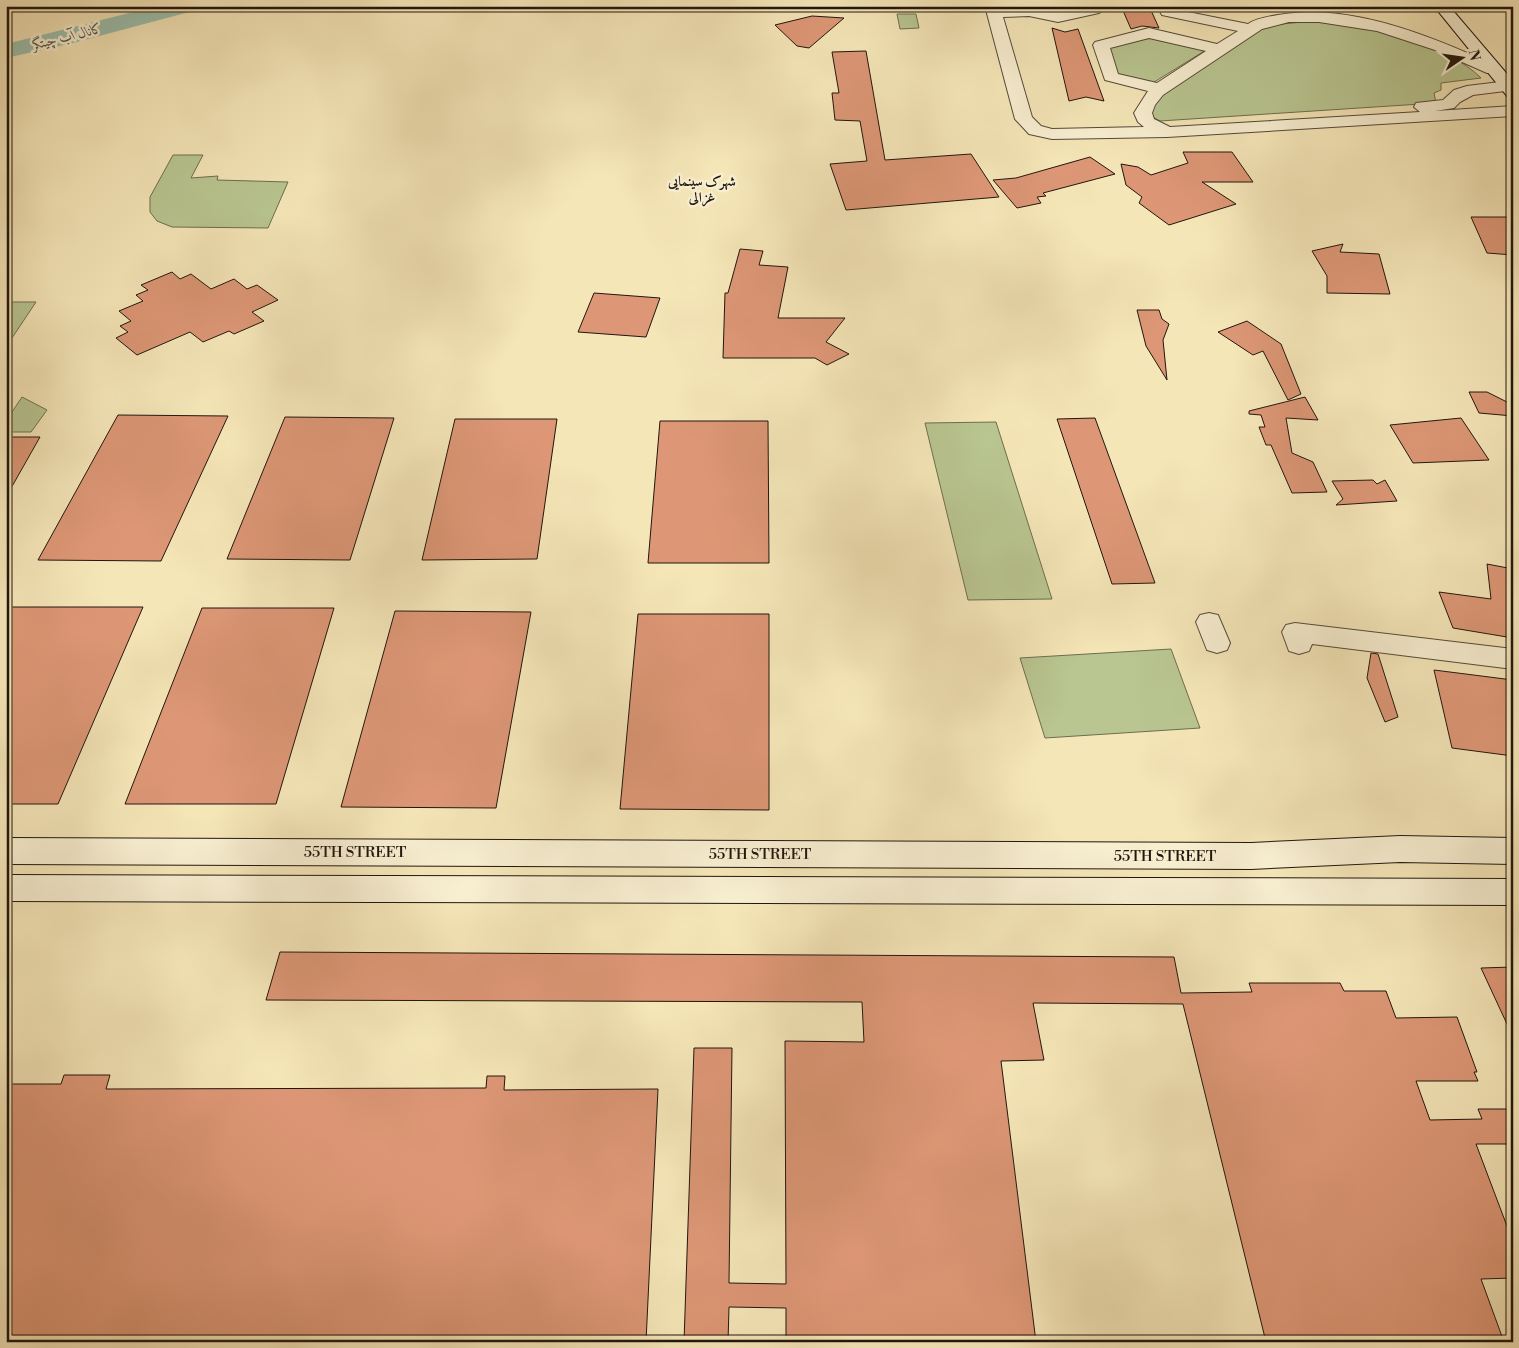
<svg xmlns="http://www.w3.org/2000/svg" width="1519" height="1348" viewBox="0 0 1519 1348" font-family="'Libre Bodoni',Amiri,serif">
  <rect width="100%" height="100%" fill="#f5e6b8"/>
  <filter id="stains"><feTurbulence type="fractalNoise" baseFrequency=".004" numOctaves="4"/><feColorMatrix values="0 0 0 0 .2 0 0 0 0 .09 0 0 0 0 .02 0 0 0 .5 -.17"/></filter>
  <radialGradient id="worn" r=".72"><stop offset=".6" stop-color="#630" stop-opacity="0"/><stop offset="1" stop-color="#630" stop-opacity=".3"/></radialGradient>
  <!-- green -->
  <path fill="#b9c691" stroke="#6c6e50" d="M 897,14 L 916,14 L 919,28 L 900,29 Z
    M 1314,21 C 1360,22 1448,44 1481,78 L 1441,83 L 1441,90 L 1434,93 L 1436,103 L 1160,121 L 1149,115 L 1158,97 L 1263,28 L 1271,25 Z
    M 1154,37 L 1206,50 L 1151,84 L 1115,74 L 1108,48 Z
    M 173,155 L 203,155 L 191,178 L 218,176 L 217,180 L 288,182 L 268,228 L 172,227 L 157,221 L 150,212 L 150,197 Z
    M 6,302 L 36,302 L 6,347 Z
    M 22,397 L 47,410 L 31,432 L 6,432 L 6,421 Z
    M 996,422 L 1052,599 L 968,600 L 925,423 Z
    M 1171,649 L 1200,728 L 1045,738 L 1020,658 Z"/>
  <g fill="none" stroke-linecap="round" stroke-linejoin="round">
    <!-- river -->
    <path fill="#9cc0ae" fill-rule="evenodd" d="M 157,6 L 196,6 L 193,11 L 73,43 L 6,58 L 6,44 Z"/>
  </g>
  <!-- building -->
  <path fill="#dd9776" stroke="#20160e" d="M 1121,6 L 1149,6 L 1159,28 L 1142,26 L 1131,29 Z
    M 812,16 L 844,18 L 809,48 L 797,46 L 775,25 Z
    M 1052,28 L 1065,32 L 1078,29 L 1104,101 L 1086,97 L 1069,101 Z
    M 866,51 L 885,160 L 971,154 L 999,197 L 846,210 L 830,164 L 867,161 L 860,121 L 835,120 L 832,93 L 839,93 L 832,52 Z
    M 1183,152 L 1232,152 L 1253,182 L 1202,182 L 1236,204 L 1169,225 L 1139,203 L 1142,197 L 1126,185 L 1121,164 L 1138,167 L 1151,175 L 1188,163 Z
    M 1090,157 L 1115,174 L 1043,193 L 1046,196 L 1037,197 L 1041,203 L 1017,208 L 993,180 L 1016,178 Z
    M 1471,217 L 1513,217 L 1513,255 L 1487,253 Z
    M 1343,244 L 1340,252 L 1379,254 L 1390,294 L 1327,293 L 1327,276 L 1312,251 Z
    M 740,249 L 763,251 L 759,265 L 788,267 L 778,318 L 845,318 L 826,342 L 849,354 L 827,365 L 815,358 L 723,358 L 725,293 L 728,293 Z
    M 172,272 L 180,279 L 191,274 L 211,289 L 234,279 L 247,289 L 257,285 L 278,300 L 252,312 L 264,321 L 234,334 L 229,331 L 203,342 L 190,332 L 137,355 L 116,338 L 128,332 L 120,326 L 131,321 L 119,311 L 143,301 L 136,295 L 148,290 L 141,285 Z
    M 594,293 L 660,298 L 646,337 L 578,332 Z
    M 1137,310 L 1159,310 L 1162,319 L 1169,324 L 1163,340 L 1167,380 L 1146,346 Z
    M 1247,321 L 1281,344 L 1301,394 L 1288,400 L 1263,351 L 1253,355 L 1218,332 Z
    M 1469,392 L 1487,392 L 1513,405 L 1513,416 L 1479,413 Z
    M 1305,397 L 1318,420 L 1286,418 L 1292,453 L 1313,462 L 1327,492 L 1292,493 L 1271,445 L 1266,445 L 1259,427 L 1265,427 L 1261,415 L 1249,414 L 1249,411 Z
    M 118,415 L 228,416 L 161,561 L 38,560 Z
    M 285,417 L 394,418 L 350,560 L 227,559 Z
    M 1095,418 L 1155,583 L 1112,584 L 1057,419 Z
    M 1461,418 L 1489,460 L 1413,463 L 1390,425 Z
    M 455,419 L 557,419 L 537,559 L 422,560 Z
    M 660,421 L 768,421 L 769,563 L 648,563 Z
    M 6,437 L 40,437 L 6,497 Z
    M 1373,480 L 1377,484 L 1385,480 L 1397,501 L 1336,505 L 1343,499 L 1332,481 Z
    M 1487,564 L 1513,569 L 1513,638 L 1453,628 L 1439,592 L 1491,599 Z
    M 10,607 L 143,607 L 58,804 L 6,804 L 6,615 Z
    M 202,608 L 334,608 L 276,804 L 125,804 Z
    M 395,611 L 531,612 L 496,808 L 341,807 Z
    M 638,614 L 769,614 L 769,810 L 620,809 Z
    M 1371,653 L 1378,654 L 1398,717 L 1385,722 L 1367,678 Z
    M 1434,670 L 1513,680 L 1513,756 L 1452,748 Z
    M 280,952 L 1174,957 L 1181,993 L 1252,992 L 1249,983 L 1340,983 L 1344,991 L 1386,991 L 1396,1018 L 1457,1017 L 1477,1072 L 1474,1072 L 1478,1081 L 1416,1081 L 1430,1120 L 1482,1119 L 1478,1109 L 1513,1109 L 1513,1144 L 1476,1144 L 1513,1242 L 1513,1278 L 1481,1279 L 1504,1342 L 1266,1342 L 1183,1004 L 1033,1003 L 1044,1060 L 1001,1061 L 1036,1342 L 786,1342 L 786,1308 L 729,1307 L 728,1342 L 684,1342 L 694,1048 L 732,1048 L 729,1283 L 786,1284 L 785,1041 L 864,1042 L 862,1002 L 266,1000 Z
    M 1513,967 L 1513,1037 L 1481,968 Z
    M 64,1075 L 110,1075 L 106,1089 L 486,1088 L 487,1076 L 505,1076 L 504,1090 L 658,1089 L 646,1342 L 6,1342 L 6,1084 L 61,1084 Z"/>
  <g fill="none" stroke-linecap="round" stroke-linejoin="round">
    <!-- street casing -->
    <g stroke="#554a38" stroke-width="2">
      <path id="street" d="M 985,6 L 1000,6 L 1000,8 L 1029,6 L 1058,12 L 1085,6 L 1100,6 L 1102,10 L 1099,13 L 1058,22 L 1029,16 L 1003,17 L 1032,117 L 1041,126 L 1052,129 L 1144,127 L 1138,122 L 1134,113 L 1148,91 L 1105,80 L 1093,45 L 1095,42 L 1149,28 L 1217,44 L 1238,31 L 1162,15 L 1157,6 L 1172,6 L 1173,9 L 1248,24 C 1257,18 1267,17 1278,15 C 1350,2 1434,37 1499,67 L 1501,70 L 1499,73 L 1487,73 L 1435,50 L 1377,31 L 1319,22 L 1289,22 L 1262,29 L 1163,95 L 1155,105 L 1152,113 L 1154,119 L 1170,127 L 1420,112 L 1414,107 L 1416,103 L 1443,100 L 1454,90 L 1467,86 L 1508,81 L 1513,82 L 1513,90 L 1473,95 L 1460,102 L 1454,108 L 1435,111 L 1513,106 L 1513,116 L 1167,137 L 1052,139 L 1029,134 L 1015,119 ZM 1149,38 L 1206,51 L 1157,83 L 1118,74 L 1110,48 Z
        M 1209,613 L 1218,615 L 1230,643 L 1227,650 L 1217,653 L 1207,650 L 1196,622 L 1200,615 Z
        M 1295,623 L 1513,649 L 1513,669 L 1312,644 L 1309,651 L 1299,654 L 1289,651 L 1282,632 L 1286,625 Z"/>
    </g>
    <!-- secondary casing -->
    <g stroke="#20160e" stroke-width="2">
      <path id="secondary" d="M 1434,6 L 1449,6 L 1513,81 L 1513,97 L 1507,96 Z
        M 1400,836 L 1513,838 L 1513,864 L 1400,862 L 1251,869 L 6,864 L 6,838 L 1251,843 Z
        M 6,875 L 1513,879 L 1513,905 L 6,901 Z"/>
    </g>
    <!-- street -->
    <use href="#street" fill="#f8efd1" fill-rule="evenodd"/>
    <!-- secondary -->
    <use href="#secondary" fill="#f8efd1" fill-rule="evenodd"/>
  </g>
  <g text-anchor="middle" stroke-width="5" stroke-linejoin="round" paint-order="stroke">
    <!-- far-water labels -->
    <g font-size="14" font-style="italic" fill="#4b5246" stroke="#f8efd1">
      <text transform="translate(67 36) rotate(-14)" y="5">کانال آب چیتگر</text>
    </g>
    <!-- far-neighbourhood labels -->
    <g font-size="14" font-weight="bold" fill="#20160e" stroke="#f8efd1">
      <text x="702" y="186">شهرک سینمایی<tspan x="702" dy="16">غزالی</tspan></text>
    </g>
    <!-- street labels -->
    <g font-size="15" fill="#20160e" stroke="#f8efd1">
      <text x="355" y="857">55TH STREET</text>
      <text x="760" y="859">55TH STREET</text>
      <text x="1165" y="861">55TH STREET</text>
    </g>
  </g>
  <!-- margin -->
  <rect width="1519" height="1348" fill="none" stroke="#f5e6b8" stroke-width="25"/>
  <rect x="8" y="8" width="1504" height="1333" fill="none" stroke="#20160e" stroke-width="2.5"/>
  <rect x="12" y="12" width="1494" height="1323" fill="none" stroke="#20160e"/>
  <!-- north arrow -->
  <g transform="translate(1462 58) rotate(77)" stroke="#f8efd1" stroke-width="4" paint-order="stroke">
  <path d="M0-4L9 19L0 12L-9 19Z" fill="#20160e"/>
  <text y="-8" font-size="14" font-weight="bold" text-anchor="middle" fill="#20160e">N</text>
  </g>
  <rect width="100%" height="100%" filter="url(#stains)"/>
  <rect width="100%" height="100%" fill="url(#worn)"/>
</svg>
